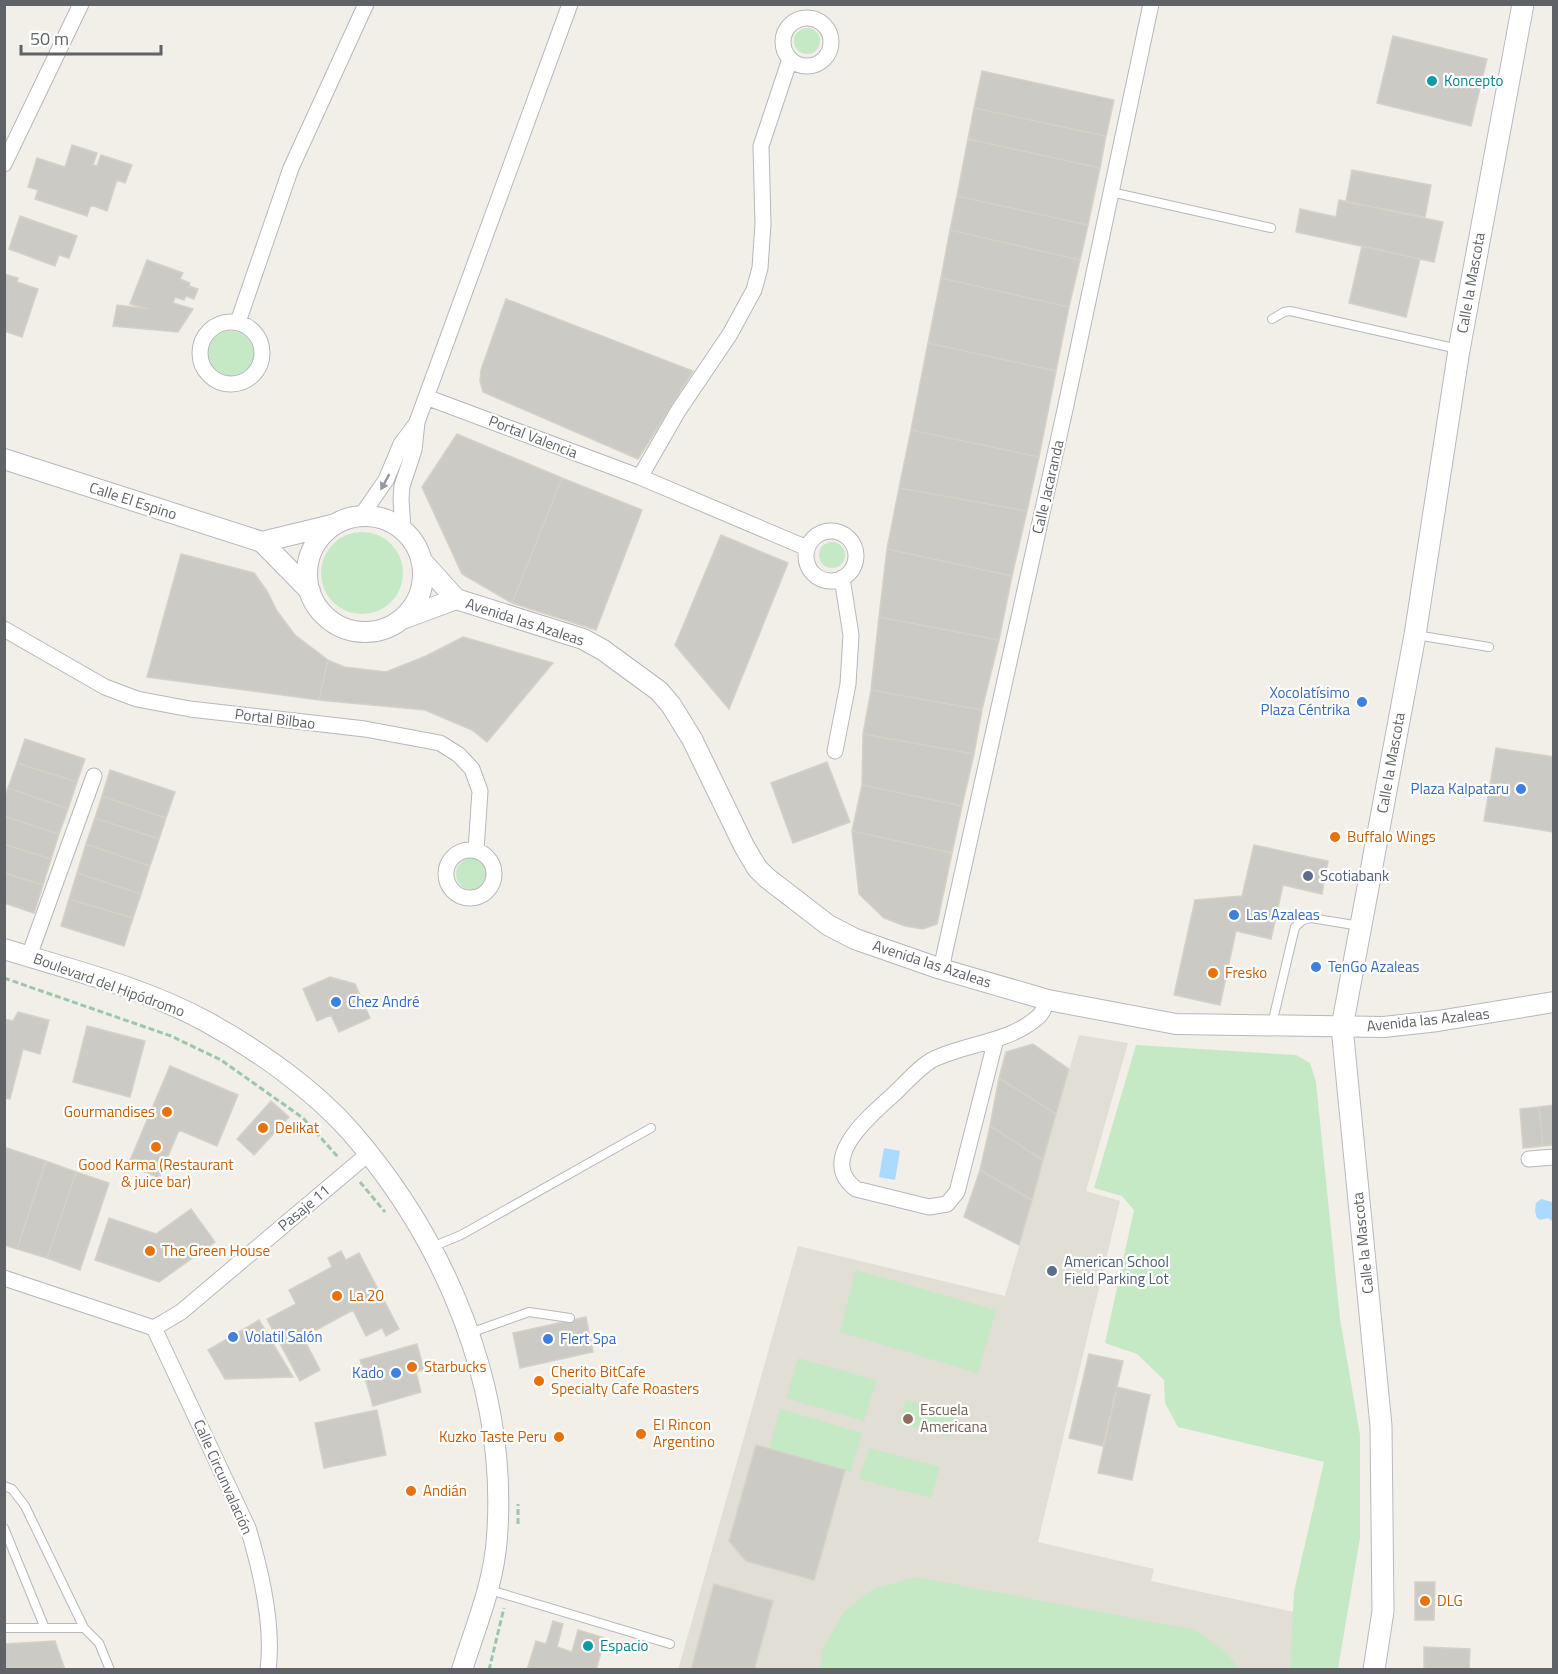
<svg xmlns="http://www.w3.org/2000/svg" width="1558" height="1674" viewBox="0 0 1558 1674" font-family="'Titillium Web',sans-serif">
  <rect width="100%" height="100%" fill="#f1efe8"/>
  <!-- education -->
  <path fill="#e1ded6" d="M 1079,1035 L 1128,1043 L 1086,1191 L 1120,1201 L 1038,1542 L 1154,1569 L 1151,1581 L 1294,1612 L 1290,1669 L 678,1670 L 798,1246 L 1005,1296 Z"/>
  <!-- green -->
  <path fill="#c5e8c5" d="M794 41a13 13 0 1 1 26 0a13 13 0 1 1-26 0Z
    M208 354a23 23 0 1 1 46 0a23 23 0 1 1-46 0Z
    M321 573a41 41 0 1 1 82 0a41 41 0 1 1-82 0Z
    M819 555a13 13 0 1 1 26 0a13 13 0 1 1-26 0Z
    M456 874a16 16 0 1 1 32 0a16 16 0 1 1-32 0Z
    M 1136,1045 L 1296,1055 L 1310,1063 L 1316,1082 L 1340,1319 L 1360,1435 L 1360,1538 L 1338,1669 L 1290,1669 L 1294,1592 L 1324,1462 L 1178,1427 L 1165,1403 L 1164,1380 L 1137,1354 L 1105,1343 L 1134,1210 L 1122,1196 L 1094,1188 Z
    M 856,1270 L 996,1310 L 978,1373 L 840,1332 Z
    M 798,1358 L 876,1380 L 864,1421 L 786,1398 Z
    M 906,1400 L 955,1414 L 949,1437 L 899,1424 Z
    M 780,1409 L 862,1433 L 850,1473 L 845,1470 L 769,1449 Z
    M 869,1448 L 940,1467 L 931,1498 L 859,1479 Z
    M 916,1577 L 1191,1629 C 1208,1639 1229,1651 1238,1669 L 820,1669 L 823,1648 L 845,1611 L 873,1589 Z"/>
  <!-- water -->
  <path fill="#aadaff" d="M 884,1148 L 900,1151 L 895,1180 L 879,1177 Z
    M 1541,1199 L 1552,1202 L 1553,1222 L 1548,1218 L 1540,1220 L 1537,1218 L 1535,1211 L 1536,1203 Z"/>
  <!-- building -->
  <path fill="#cccac5" stroke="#d6d1c6" stroke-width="1.5" d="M 1393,36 L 1487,59 L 1471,126 L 1377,103 Z
    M 982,71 L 1114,100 L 1106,136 L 974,108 Z
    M 974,108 L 1106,136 L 1100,168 L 968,139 Z
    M 968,139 L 1100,168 L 1088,225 L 957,196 Z
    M 72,145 L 97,153 L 93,165 L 97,166 L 101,155 L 132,165 L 125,183 L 117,180 L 107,211 L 91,205 L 87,216 L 35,199 L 38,190 L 28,187 L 37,158 L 65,167 Z
    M 1352,170 L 1431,185 L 1425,217 L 1346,202 Z
    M 957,196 L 1088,225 L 1080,260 L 950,230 Z
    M 1339,200 L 1443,222 L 1434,262 L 1296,232 L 1300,209 L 1336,217 Z
    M 20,216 L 77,236 L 69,258 L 59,255 L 55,266 L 9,249 Z
    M 950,230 L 1080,260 L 1069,307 L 941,278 Z
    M 1362,246 L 1420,259 L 1406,317 L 1349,303 Z
    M 147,260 L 183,273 L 180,279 L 190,283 L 189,286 L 198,289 L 194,299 L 186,296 L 184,300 L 175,297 L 173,303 L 193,309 L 178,332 L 113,326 L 117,305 L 149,309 L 130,304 Z
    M 4,274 L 18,278 L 17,282 L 38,289 L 22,337 L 4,331 Z
    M 941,278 L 1069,307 L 1056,371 L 928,343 Z
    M 506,299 L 693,371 L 638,459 L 483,392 L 480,381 L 481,370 Z
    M 928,343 L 1056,371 L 1039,457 L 911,430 Z
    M 911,430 L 1039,457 L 1027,511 L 899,488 Z
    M 457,434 L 562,478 L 512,603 L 462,574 L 422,487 Z
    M 562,478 L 642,510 L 596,630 L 512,603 Z
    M 899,488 L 1027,511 L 1012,576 L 887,549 Z
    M 721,535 L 788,563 L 729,709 L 675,645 Z
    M 887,549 L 1012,576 L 999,640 L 879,617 Z
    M 181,554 L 254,573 L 267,591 L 277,611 L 295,635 L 328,660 L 319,700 L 147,677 Z
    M 879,617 L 999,640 L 982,710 L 871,690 Z
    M 463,637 L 553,663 L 487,742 L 472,730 L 425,710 L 319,700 L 328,660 L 344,667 L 386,672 L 426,656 Z
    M 871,690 L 982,710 L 974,754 L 863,734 Z
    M 863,734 L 974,754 L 962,806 L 862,785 Z
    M 25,739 L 85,759 L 77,782 L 17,763 Z
    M 1496,748 L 1554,757 L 1554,832 L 1484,821 Z
    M 827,762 L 850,822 L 793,843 L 771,783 Z
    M 17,763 L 77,782 L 68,809 L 8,788 Z
    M 110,770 L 175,792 L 166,818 L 102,796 Z
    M 862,785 L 962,806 L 952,853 L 852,831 Z
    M 8,788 L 68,809 L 59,834 L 4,816 L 4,800 Z
    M 102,796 L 166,818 L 159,839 L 95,818 Z
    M 4,816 L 59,834 L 51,859 L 4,844 Z
    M 95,818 L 159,839 L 150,866 L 86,844 Z
    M 852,831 L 952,853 L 937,924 L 923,929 L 905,926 L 884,918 L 859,894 Z
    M 4,844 L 51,859 L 43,885 L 4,873 Z
    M 86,844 L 150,866 L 141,894 L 77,873 Z
    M 1254,845 L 1328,861 L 1322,894 L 1283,885 L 1271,939 L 1236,931 L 1220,1005 L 1174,995 L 1195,900 L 1242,896 Z
    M 4,873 L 43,885 L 34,913 L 4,903 Z
    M 77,873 L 141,894 L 133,918 L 69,899 Z
    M 69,899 L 133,918 L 124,946 L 61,926 Z
    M 330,977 L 355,984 L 370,1018 L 339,1032 L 331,1015 L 317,1021 L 303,989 Z
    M 18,1012 L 49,1020 L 40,1054 L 23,1049 L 10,1099 L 4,1098 L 4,1019 L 13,1021 Z
    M 87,1026 L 145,1041 L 130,1097 L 73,1082 Z
    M 1033,1044 L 1069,1069 L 1056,1114 L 999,1078 L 1006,1052 Z
    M 170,1066 L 238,1095 L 217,1146 L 179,1130 L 159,1178 L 128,1165 Z
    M 999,1078 L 1056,1114 L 1043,1160 L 990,1126 Z
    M 271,1101 L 289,1117 L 254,1155 L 237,1139 Z
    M 1554,1105 L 1554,1145 L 1543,1146 L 1539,1107 Z
    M 1539,1107 L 1543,1146 L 1523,1148 L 1520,1109 Z
    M 990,1126 L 1043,1160 L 1032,1200 L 980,1170 Z
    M 4,1147 L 46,1161 L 17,1249 L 4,1245 Z
    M 46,1161 L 76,1172 L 47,1258 L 17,1249 Z
    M 980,1170 L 1032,1200 L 1019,1245 L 964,1217 Z
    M 76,1172 L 109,1183 L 80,1270 L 47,1258 Z
    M 191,1209 L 215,1242 L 159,1282 L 95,1260 L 109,1218 L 156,1234 Z
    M 341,1251 L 346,1260 L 359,1253 L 399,1329 L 386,1336 L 382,1328 L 366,1336 L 353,1310 L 303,1337 L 320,1370 L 300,1381 L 267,1319 L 296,1304 L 289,1290 L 332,1267 L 328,1258 Z
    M 586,1317 L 593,1352 L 520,1368 L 513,1333 Z
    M 259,1320 L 293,1377 L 225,1379 L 208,1350 Z
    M 417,1344 L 424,1370 L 416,1372 L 421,1392 L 373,1406 L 360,1360 Z
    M 1089,1354 L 1123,1361 L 1103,1446 L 1069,1438 Z
    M 1117,1387 L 1150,1395 L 1132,1480 L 1098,1473 Z
    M 377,1410 L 386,1455 L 324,1468 L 315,1423 Z
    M 756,1445 L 845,1470 L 814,1580 L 746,1561 L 729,1541 Z
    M 1415,1582 L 1435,1582 L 1434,1620 L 1415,1620 Z
    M 714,1584 L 773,1601 L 754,1670 L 691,1670 Z
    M 553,1621 L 563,1624 L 557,1647 L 572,1652 L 578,1630 L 605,1638 L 596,1670 L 527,1670 L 536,1641 L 546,1644 Z
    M 55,1641 L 65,1670 L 4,1670 L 4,1644 Z
    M 1424,1647 L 1470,1649 L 1469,1670 L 1424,1670 Z"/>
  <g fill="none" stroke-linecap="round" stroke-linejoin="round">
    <!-- service casing -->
    <g stroke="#b5b8bc" stroke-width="10">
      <path id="service" d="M 1111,192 L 1271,228
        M 1272,319 L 1284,312 L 1290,311 L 1458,349
        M 1416,635 L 1489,647
        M 1272,1024 L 1295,927 L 1303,920 L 1311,918 L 1360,926
        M 432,1247 L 461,1235 L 651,1128
        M 470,1333 L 529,1312 L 570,1318
        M 4,1486 L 12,1489 L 25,1506 L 84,1628
        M 4,1528 L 44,1626
        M 490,1590 L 670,1644
        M 4,1628 L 84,1628 L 99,1643 L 110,1670"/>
    </g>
    <!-- minor casing -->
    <g stroke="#b5b8bc" stroke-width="17">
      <path id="minor" d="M783 42a24 24 0 1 1 48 0a24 24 0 1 1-48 0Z
        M 4,164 L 81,4
        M 238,322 L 291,168 L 366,4
        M200 353a31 31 0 1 1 62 0a31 31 0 1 1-62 0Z
        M 426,397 L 640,477 L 807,548
        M 640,477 L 678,411 L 730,334 L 754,290 L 760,268 L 763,224 L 761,146 L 790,59
        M 361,516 L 386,480 L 401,444 L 416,424
        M 403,530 L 401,499 L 402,486 L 414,450 L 417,422 L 570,4
        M806 556a25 25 0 1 1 50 0a25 25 0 1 1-50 0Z
        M 4,629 L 105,687 L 137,699 L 190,709 L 365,729 L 440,743 L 459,755 L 472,769 L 480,791 L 476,850
        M 835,751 L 848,684 L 851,635 L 842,578
        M446 874a24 24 0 1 1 48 0a24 24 0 1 1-48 0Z
        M 29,956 L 94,776
        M 941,969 L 1066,405 L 1151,4
        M 996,1039 L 957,1192 L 947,1204 L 929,1207 L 856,1189 C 816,1159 871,1115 894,1094 C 906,1083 918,1068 932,1060 C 966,1043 1010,1043 1039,1016 C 1043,1012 1045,1006 1048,1000
        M 1529,1159 L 1554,1157
        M 4,1278 L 154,1328
        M 154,1328 L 248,1528 C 261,1571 274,1625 268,1670
        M 154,1328 L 181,1312 L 368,1154"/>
    </g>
    <!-- tertiary casing -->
    <g stroke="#b5b8bc" stroke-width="22">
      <path id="tertiary" d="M 4,459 L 262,542 L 310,591
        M307 574a58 58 0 1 1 116 0a58 58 0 1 1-116 0Z
        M 262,542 L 332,525
        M 421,560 L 456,599 L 583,639 L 603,650 L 659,691 L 671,705 L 692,739 L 744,846 L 757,868 L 767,878 L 828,925 L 855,939 L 941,969 L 1048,1000 L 1176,1024 L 1384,1027 L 1438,1021 L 1554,1002
        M 402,619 L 456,599
        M 4,949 C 72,970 145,988 207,1022 C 258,1050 313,1089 351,1132 C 447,1243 508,1389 497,1537 C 494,1584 476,1625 462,1670"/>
    </g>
    <!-- secondary casing -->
    <g stroke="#b6babf" stroke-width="23">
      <path id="secondary" d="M 1374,1670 L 1383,1611 L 1381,1426 L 1342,1027 L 1415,635 L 1459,350 L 1523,4"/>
    </g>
    <!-- path -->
    <path stroke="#9cc7a9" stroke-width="3" stroke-dasharray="6 3" stroke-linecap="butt" d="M 4,978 L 171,1036 L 221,1060 L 303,1118 L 338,1157
      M 360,1182 L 385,1212
      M 518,1524 L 518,1504
      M 489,1670 L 504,1608"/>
    <!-- service -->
    <use href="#service" stroke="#fff" stroke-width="8"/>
    <!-- minor -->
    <use href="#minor" stroke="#fff" stroke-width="15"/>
    <!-- tertiary -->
    <use href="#tertiary" stroke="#fff" stroke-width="20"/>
    <!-- secondary -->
    <use href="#secondary" stroke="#fff" stroke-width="21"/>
  </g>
  <!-- one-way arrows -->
  <defs><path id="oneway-solid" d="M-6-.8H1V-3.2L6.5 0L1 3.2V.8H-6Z" transform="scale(1.5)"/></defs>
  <use fill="#979a9d" href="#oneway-solid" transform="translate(385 482) rotate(119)"/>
  <!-- markers -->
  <g fill="#0f9aa8" stroke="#fff" stroke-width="2">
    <circle cx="1432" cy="81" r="6"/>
    <circle cx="588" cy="1646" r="6"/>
  </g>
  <g fill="#3f7fe0" stroke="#fff" stroke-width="2">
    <circle cx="1362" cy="702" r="6"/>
    <circle cx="1521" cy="789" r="6"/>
    <circle cx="1234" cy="915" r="6"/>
    <circle cx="1316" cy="967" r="6"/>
    <circle cx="336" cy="1002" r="6"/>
    <circle cx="233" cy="1337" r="6"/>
    <circle cx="548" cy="1339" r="6"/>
    <circle cx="396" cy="1373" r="6"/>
  </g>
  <g fill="#e8710a" stroke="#fff" stroke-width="2">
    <circle cx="1335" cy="837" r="6"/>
    <circle cx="1213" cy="973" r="6"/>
    <circle cx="167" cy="1112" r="6"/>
    <circle cx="263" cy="1128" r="6"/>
    <circle cx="156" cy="1147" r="6"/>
    <circle cx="150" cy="1251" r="6"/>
    <circle cx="337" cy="1296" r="6"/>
    <circle cx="412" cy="1367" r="6"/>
    <circle cx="539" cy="1381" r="6"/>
    <circle cx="641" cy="1434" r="6"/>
    <circle cx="559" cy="1437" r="6"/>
    <circle cx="411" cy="1491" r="6"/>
    <circle cx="1425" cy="1601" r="6"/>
  </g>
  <g fill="#5c6f8a" stroke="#fff" stroke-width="2">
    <circle cx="1308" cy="876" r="6"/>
    <circle cx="1052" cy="1271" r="6"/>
  </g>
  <circle fill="#8d6e63" stroke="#fff" stroke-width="2" cx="908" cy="1419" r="6"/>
  <g text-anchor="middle" stroke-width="4.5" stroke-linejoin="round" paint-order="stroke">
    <!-- culture labels -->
    <g font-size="15" fill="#0d838f" stroke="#fff" text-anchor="start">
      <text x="1444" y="86">Koncepto</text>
      <text x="600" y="1651">Espacio</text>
    </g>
    <!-- street labels -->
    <g font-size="15" fill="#5f6368" stroke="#fff">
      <text transform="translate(1471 283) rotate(-80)" y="5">Calle la Mascota</text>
      <text transform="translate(533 437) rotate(21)" y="5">Portal Valencia</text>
      <text transform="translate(1048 487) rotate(-77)" y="5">Calle Jacaranda</text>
      <text transform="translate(133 501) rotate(18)" y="5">Calle El Espino</text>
      <text transform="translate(525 622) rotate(18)" y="5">Avenida las Azaleas</text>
      <text transform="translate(275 719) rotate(7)" y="5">Portal Bilbao</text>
      <text transform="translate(1391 763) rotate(-80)" y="5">Calle la Mascota</text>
      <text transform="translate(932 964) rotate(18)" y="5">Avenida las Azaleas</text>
      <text transform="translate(109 985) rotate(20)" y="5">Boulevard del Hipódromo</text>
      <text transform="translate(1428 1020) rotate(-6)" y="5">Avenida las Azaleas</text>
      <text transform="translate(304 1208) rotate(-40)" y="5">Pasaje 11</text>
      <text transform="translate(1363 1243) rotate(-96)" y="5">Calle la Mascota</text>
      <text transform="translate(223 1477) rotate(66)" y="5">Calle Circunvalación</text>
    </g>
    <!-- shop labels -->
    <g font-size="15" fill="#366cbe" stroke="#fff" text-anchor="start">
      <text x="1350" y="698" text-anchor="end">Xocolatísimo<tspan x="1350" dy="17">Plaza Céntrika</tspan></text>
      <text x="1509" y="794" text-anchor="end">Plaza Kalpataru</text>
      <text x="1246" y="920">Las Azaleas</text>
      <text x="1328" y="972">TenGo Azaleas</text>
      <text x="348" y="1007">Chez André</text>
      <text x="245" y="1342">Volatil Salón</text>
      <text x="560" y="1344">Flert Spa</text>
      <text x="384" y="1378" text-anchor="end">Kado</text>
    </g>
    <!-- food labels -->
    <g font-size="15" fill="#c56008" stroke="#fff" text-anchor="start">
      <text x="1347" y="842">Buffalo Wings</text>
      <text x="1225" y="978">Fresko</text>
      <text x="155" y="1117" text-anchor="end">Gourmandises</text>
      <text x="275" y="1133">Delikat</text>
      <text x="156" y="1170" text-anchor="middle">Good Karma (Restaurant<tspan x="156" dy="17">&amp; juice bar)</tspan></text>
      <text x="162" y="1256">The Green House</text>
      <text x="349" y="1301">La 20</text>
      <text x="424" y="1372">Starbucks</text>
      <text x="551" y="1377">Cherito BitCafe<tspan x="551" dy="17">Specialty Cafe Roasters</tspan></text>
      <text x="653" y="1430">El Rincon<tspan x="653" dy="17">Argentino</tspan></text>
      <text x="547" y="1442" text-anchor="end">Kuzko Taste Peru</text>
      <text x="423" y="1496">Andián</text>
      <text x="1437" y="1606">DLG</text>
    </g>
    <!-- service labels -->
    <g font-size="15" fill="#4e5e75" stroke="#fff" text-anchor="start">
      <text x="1320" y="881">Scotiabank</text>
      <text x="1064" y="1267">American School<tspan x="1064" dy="17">Field Parking Lot</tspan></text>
    </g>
    <!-- education labels -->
    <g font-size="15" fill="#785e54" stroke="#fff" text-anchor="start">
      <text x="920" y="1415">Escuela<tspan x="920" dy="17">Americana</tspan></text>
    </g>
  </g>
  <!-- border -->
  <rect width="1558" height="1674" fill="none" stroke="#5f6368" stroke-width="12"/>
  <!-- scale -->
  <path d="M21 45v9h140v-9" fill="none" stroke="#5f6368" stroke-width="3"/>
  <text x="30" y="45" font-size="18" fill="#5f6368" stroke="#ffffff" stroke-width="4.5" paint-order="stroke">50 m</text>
</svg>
